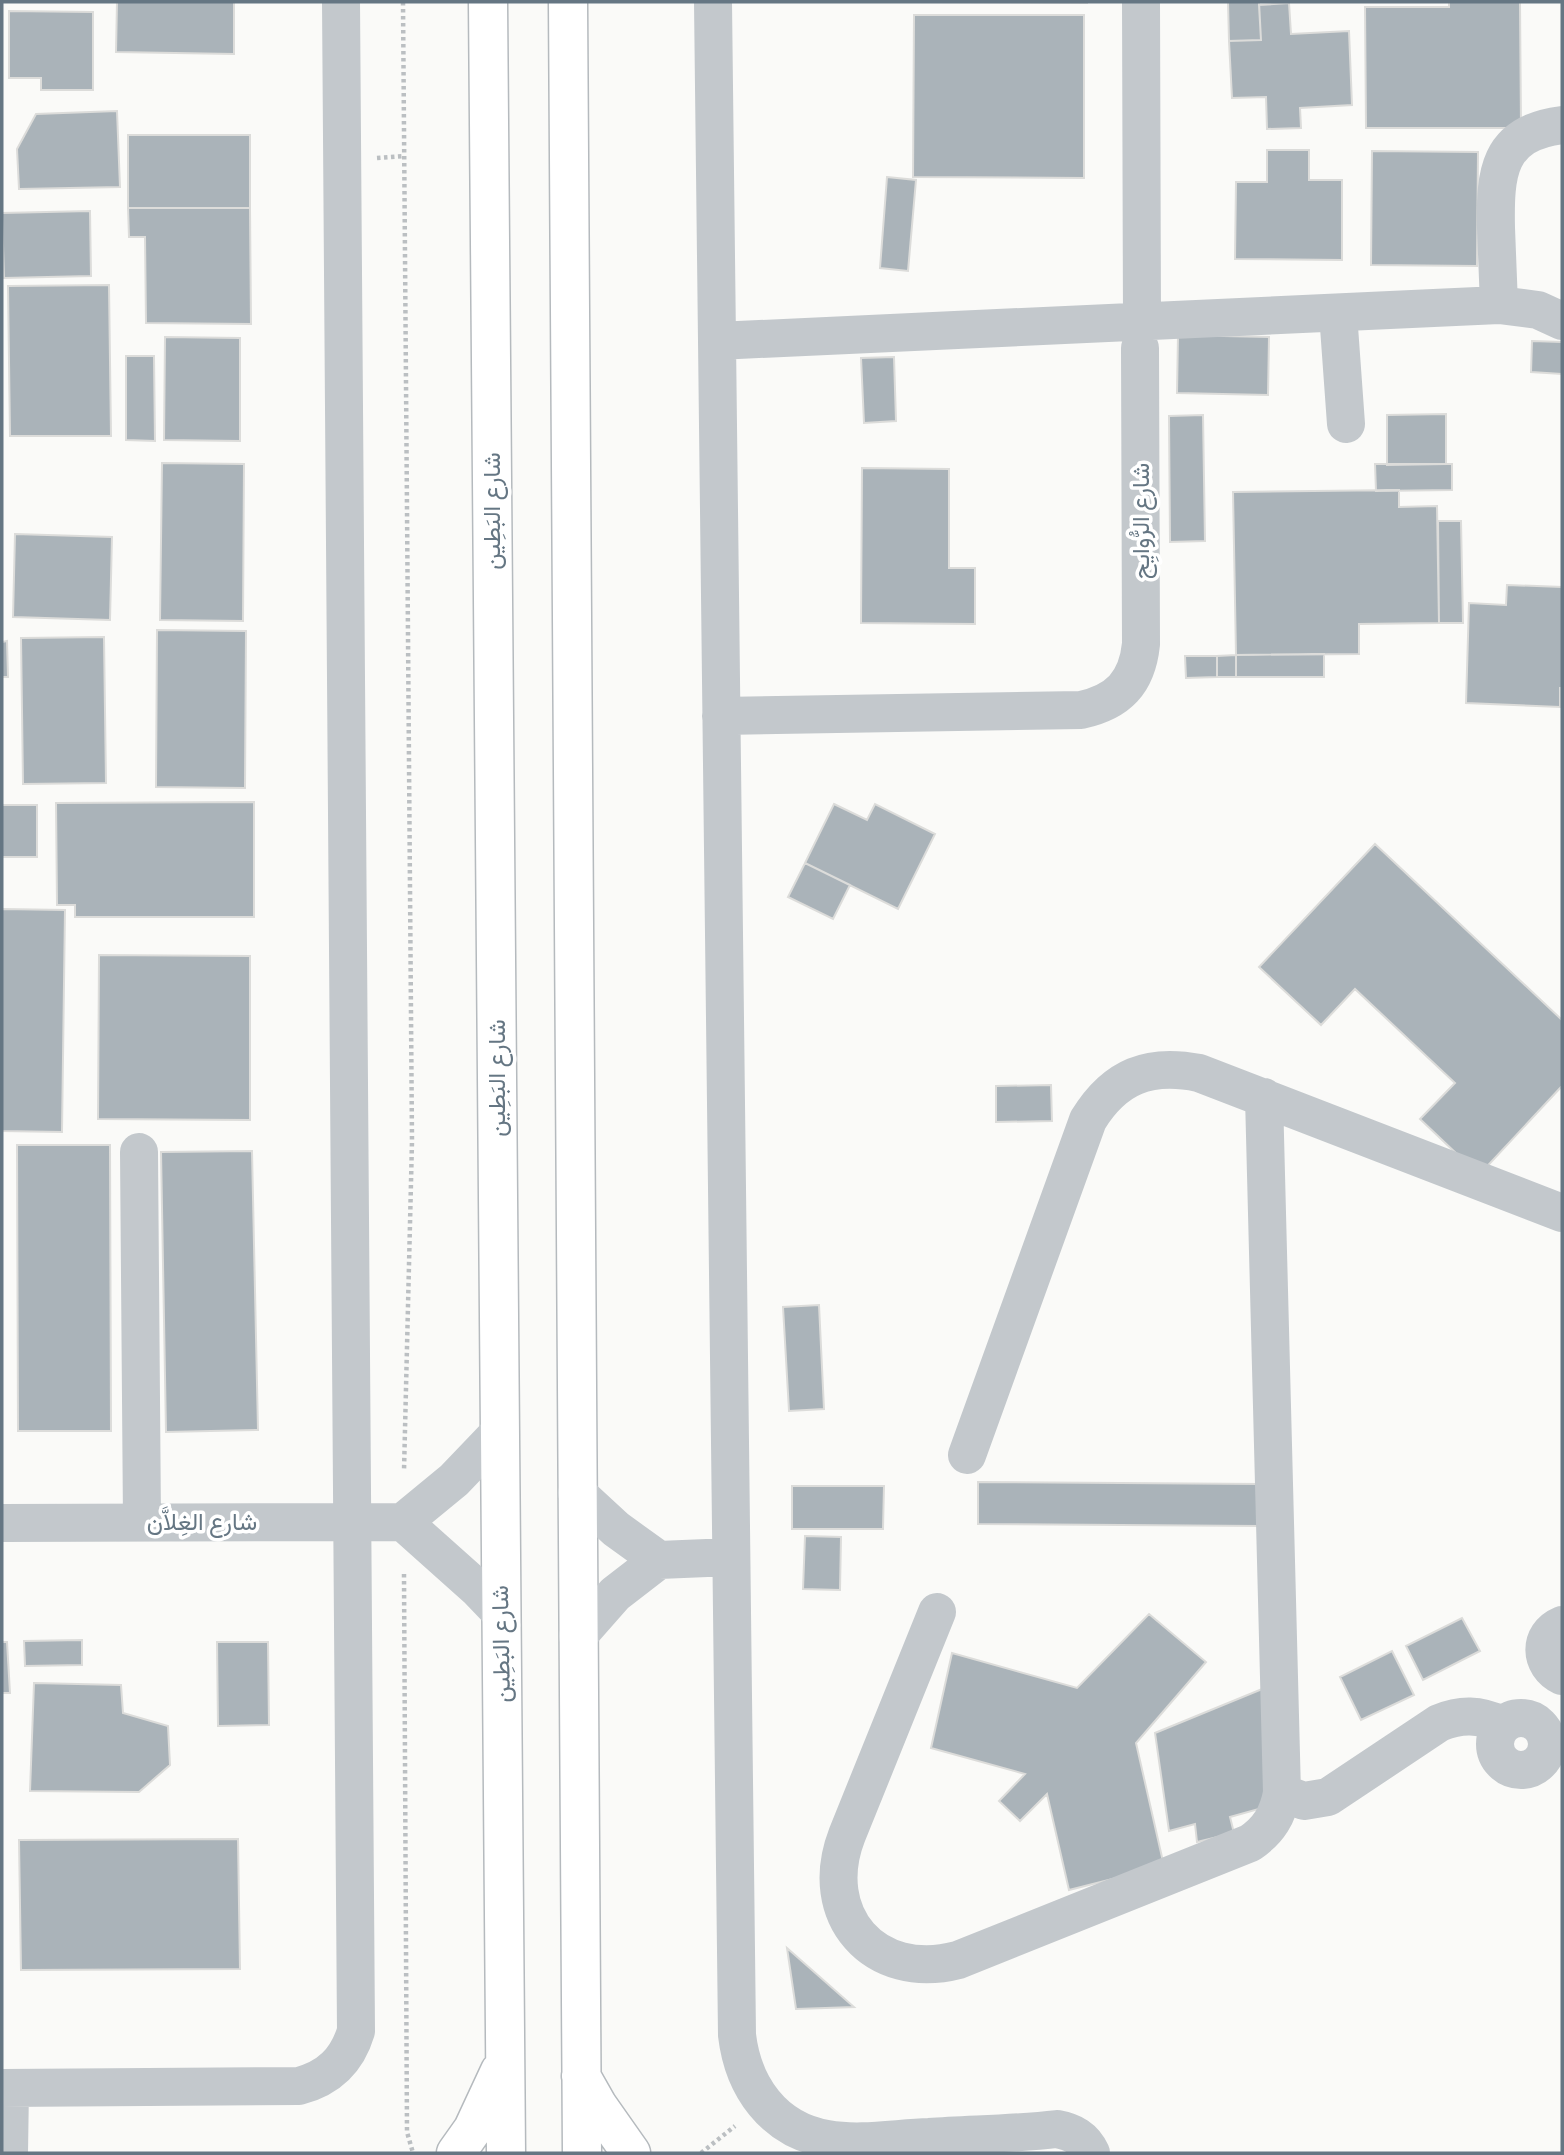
<svg xmlns="http://www.w3.org/2000/svg" width="1564" height="2155" viewBox="0 0 1564 2155" font-family="Signika,Vazirmatn,sans-serif">
  <rect width="100%" height="100%" fill="#fafaf8"/>
  <!-- building -->
  <path fill="#aab3b9" stroke="#dcdcda" stroke-width="2" d="M 117,2 L 234,2 L 234,54 L 116,52 Z
    M 915,2 L 1087,2 L 1087,3 Z
    M 1228,2 L 1259,2 L 1261,40 L 1229,41 Z
    M 1449,2 L 1520,2 L 1521,128 L 1366,128 L 1365,7 L 1449,7 Z
    M 1289,3 L 1291,34 L 1349,31 L 1352,105 L 1300,108 L 1301,128 L 1267,129 L 1266,97 L 1232,98 L 1229,41 L 1261,40 L 1259,5 Z
    M 9,11 L 93,12 L 93,90 L 41,90 L 41,78 L 9,78 Z
    M 914,15 L 1084,15 L 1084,178 L 913,177 Z
    M 117,111 L 120,187 L 19,189 L 17,149 L 36,114 Z
    M 128,135 L 250,135 L 250,208 L 128,208 Z
    M 1267,150 L 1309,150 L 1309,180 L 1342,180 L 1342,260 L 1235,259 L 1236,182 L 1267,182 Z
    M 1372,151 L 1478,152 L 1477,266 L 1371,265 Z
    M 887,177 L 916,180 L 908,271 L 880,268 Z
    M 128,208 L 250,208 L 251,324 L 146,323 L 145,237 L 129,237 Z
    M 90,211 L 91,276 L 4,278 L 2,213 Z
    M 109,285 L 111,436 L 10,436 L 8,286 Z
    M 1178,335 L 1269,337 L 1268,395 L 1177,393 Z
    M 165,337 L 240,338 L 240,441 L 164,440 Z
    M 1532,341 L 1562,342 L 1562,374 L 1531,372 Z
    M 126,356 L 154,356 L 155,441 L 126,440 Z
    M 894,357 L 896,421 L 864,423 L 861,358 Z
    M 1446,414 L 1446,464 L 1387,465 L 1387,415 Z
    M 1203,415 L 1205,541 L 1170,542 L 1169,416 Z
    M 162,463 L 244,464 L 243,621 L 160,620 Z
    M 1375,464 L 1452,464 L 1452,490 L 1376,491 Z
    M 862,468 L 949,469 L 949,568 L 975,568 L 975,624 L 861,623 Z
    M 1399,490 L 1399,507 L 1437,506 L 1439,623 L 1359,624 L 1359,654 L 1236,655 L 1233,492 Z
    M 1438,521 L 1461,521 L 1463,623 L 1439,623 Z
    M 15,534 L 112,537 L 110,620 L 13,617 Z
    M 1507,585 L 1562,587 L 1562,688 L 1560,688 L 1560,707 L 1466,703 L 1469,603 L 1506,605 Z
    M 157,630 L 246,631 L 245,788 L 156,787 Z
    M 104,637 L 106,783 L 23,784 L 21,638 Z
    M 7,641 L 8,677 L 2,677 L 2,642 Z
    M 1324,654 L 1324,677 L 1236,677 L 1236,655 Z
    M 1236,655 L 1236,677 L 1217,677 L 1217,656 Z
    M 1185,656 L 1217,656 L 1217,677 L 1186,678 Z
    M 254,802 L 254,917 L 75,917 L 75,905 L 57,905 L 56,803 Z
    M 834,804 L 867,820 L 875,804 L 935,834 L 898,909 L 805,863 Z
    M 2,805 L 37,805 L 37,857 L 2,857 Z
    M 1375,844 L 1562,1020 L 1562,1086 L 1479,1175 L 1420,1119 L 1455,1083 L 1355,989 L 1321,1025 L 1259,967 Z
    M 805,863 L 850,885 L 833,919 L 788,897 Z
    M 2,909 L 65,910 L 62,1132 L 2,1131 Z
    M 99,955 L 250,956 L 250,1120 L 98,1119 Z
    M 1051,1085 L 1052,1121 L 996,1122 L 996,1086 Z
    M 17,1145 L 110,1145 L 111,1431 L 18,1431 Z
    M 252,1151 L 258,1430 L 166,1432 L 161,1152 Z
    M 819,1305 L 824,1409 L 789,1411 L 783,1307 Z
    M 978,1482 L 1260,1484 L 1260,1526 L 978,1524 Z
    M 792,1486 L 884,1486 L 883,1529 L 792,1529 Z
    M 805,1536 L 841,1537 L 840,1590 L 803,1589 Z
    M 1149,1614 L 1206,1662 L 1136,1743 L 1164,1866 L 1069,1890 L 1047,1794 L 1020,1821 L 999,1801 L 1025,1774 L 931,1748 L 952,1653 L 1077,1688 Z
    M 1462,1618 L 1480,1651 L 1423,1680 L 1406,1646 Z
    M 82,1640 L 82,1665 L 25,1666 L 24,1641 Z
    M 2,1642 L 7,1642 L 10,1693 L 2,1693 Z
    M 217,1642 L 268,1642 L 269,1725 L 218,1726 Z
    M 1392,1651 L 1414,1695 L 1361,1720 L 1340,1677 Z
    M 34,1683 L 121,1685 L 123,1713 L 168,1726 L 170,1765 L 139,1792 L 30,1791 Z
    M 1267,1687 L 1273,1805 L 1230,1817 L 1234,1833 L 1197,1842 L 1195,1824 L 1169,1831 L 1155,1733 Z
    M 238,1839 L 240,1969 L 21,1970 L 19,1840 Z
    M 787,1948 L 854,2007 L 796,2009 Z"/>
  <g fill="none" stroke-linecap="round" stroke-linejoin="round">
    <!-- major casing -->
    <g stroke="#b5babe" stroke-width="41">
      <path id="major" d="M 488,2 L 506,2153
        M 568,2 L 582,2153
        M 581,2076 L 598,2106 L 631,2153
        M 456,2153 L 473,2129 L 500,2071"/>
    </g>
    <!-- path -->
    <path stroke="#bbbfc2" stroke-width="4.5" stroke-dasharray="3.5 3.5" stroke-linecap="butt" d="M 403,2 L 412,1141 L 404,1471
      M 377,158 L 404,156
      M 404,1574 L 407,2132 L 413,2153
      M 701,2153 L 735,2126"/>
    <!-- minor -->
    <path stroke="#c3c8cc" stroke-width="38" d="M 713,2 L 737,2035 C 743,2086 773,2130 827,2139 C 860,2145 896,2138 929,2137 C 971,2134 1015,2134 1057,2129 C 1073,2132 1084,2138 1091,2153
      M 1141,2 L 1142,323
      M 1499,305 C 1498,279 1497,254 1496,228 C 1495,174 1497,133 1562,125
      M 1338,313 L 1346,424
      M 717,341 L 1499,305 L 1538,310 L 1562,321
      M 721,716 L 1081,710 C 1118,702 1137,683 1141,644 L 1140,348
      M 139,1152 L 142,1522
      M 967,1455 L 1088,1120 C 1115,1076 1149,1063 1199,1073 L 1562,1213
      M 577,1493 L 616,1529 L 659,1560
      M 403,1522 L 478,1589 L 501,1613
      M 2,1523 L 403,1522 L 454,1480 L 499,1433
      M 937,1612 L 847,1835 C 816,1915 874,1982 958,1960 L 1250,1843 C 1269,1830 1278,1815 1282,1793 L 1264,1097
      M 1562,1625 C 1538,1635 1539,1665 1562,1676
      M 578,1636 L 615,1594 L 659,1560 L 731,1557
      M1495 1744a26 26 0 1 1 52 0a26 26 0 1 1-52 0Z
      M 1282,1793 L 1304,1801 L 1328,1797 L 1439,1723 C 1461,1714 1479,1714 1502,1725
      M 2,2088 L 299,2086 C 329,2078 347,2061 356,2031 L 341,2
      M 9,2153 L 10,2088"/>
    <!-- major -->
    <use href="#major" stroke="#fff" stroke-width="38"/>
  </g>
  <g text-anchor="middle" stroke-width="7" stroke-linejoin="round" paint-order="stroke">
    <!-- street labels -->
    <g font-size="24" fill="#657683" stroke="#fff">
      <text transform="translate(492 511) rotate(-90)" y="8">شارع البَطِين</text>
      <text transform="translate(1141 521) rotate(-90)" y="8">شارع الرُّوايِح</text>
      <text transform="translate(497 1078) rotate(-90)" y="8">شارع البَطِين</text>
      <text x="202" y="1530">شارع الغِلاَّن</text>
      <text transform="translate(501 1644) rotate(-91)" y="8">شارع البَطِين</text>
    </g>
  </g>
  <!-- border -->
  <rect width="1564" height="2155" fill="none" stroke="#657683" stroke-width="7"/>
</svg>
